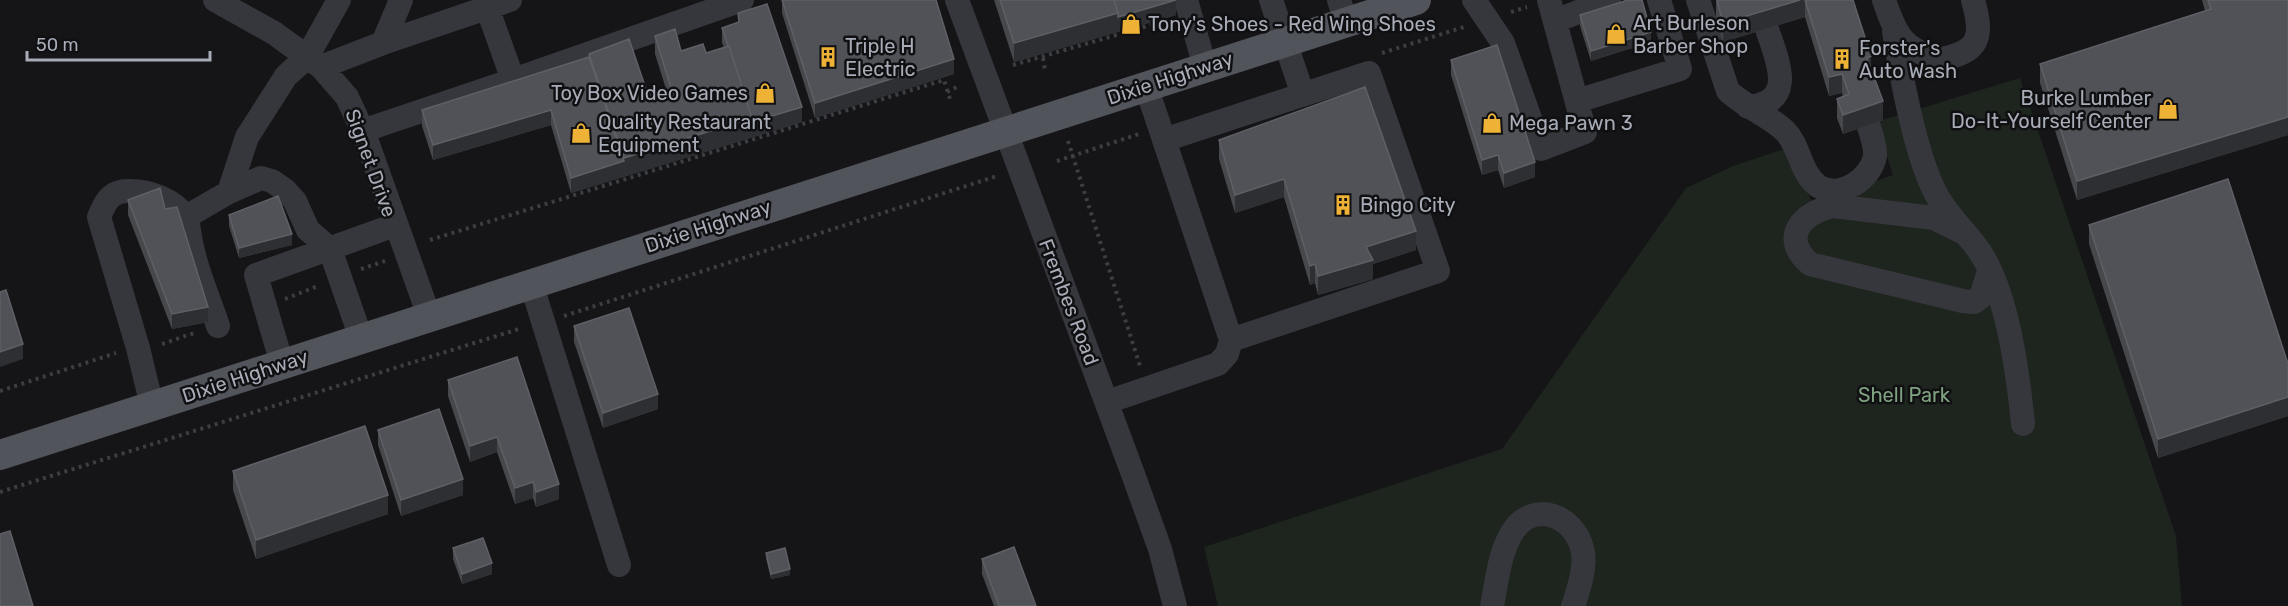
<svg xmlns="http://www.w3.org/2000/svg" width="2288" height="606" viewBox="0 0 2288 606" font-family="Rubik,sans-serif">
  <rect width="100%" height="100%" fill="#151517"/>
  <!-- green -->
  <path fill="#1d251e" d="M 2020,78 L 2176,536 L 2182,606 L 1218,606 L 1204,547 L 1502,449 L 1686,188 L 1733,166 L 1790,147 L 1812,203 L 1893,175 L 1876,122 Z"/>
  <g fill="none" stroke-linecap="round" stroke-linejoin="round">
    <!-- path -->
    <path stroke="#3c3e43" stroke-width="4" stroke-dasharray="3 4.5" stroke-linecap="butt" d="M 1511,12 L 1527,7
      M 1382,53 L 1464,27
      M 1043,58 L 1045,70
      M 1013,65 L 1168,20
      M 947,92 L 959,86
      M 1068,141 L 1140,366
      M 1057,161 L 1139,134
      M 430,240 L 944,80 L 950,99
      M 361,269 L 385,261
      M 285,299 L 318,286
      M 564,316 L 997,176
      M 162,344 L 197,332
      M 0,391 L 116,353
      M 0,492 L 522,328"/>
    <!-- minor -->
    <path stroke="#36373c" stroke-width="24" d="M 215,0 L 274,33 L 321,67 L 347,97 L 365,136 L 429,316
      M 957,0 L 1133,474 L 1160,549 L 1175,606
      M 1186,0 L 1205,67
      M 1271,0 L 1303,95
      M 1339,0 L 1346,22
      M 1474,0 L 1503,43 L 1541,149 L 1585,132 L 1549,0
      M 1698,0 L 1728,91 C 1745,107 1768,115 1785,131 C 1800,146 1800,173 1818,186 C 1840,200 1871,179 1875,156 C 1876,146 1871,134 1868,124
      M 1884,0 C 1896,35 1901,47 1938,60 C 1979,52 1984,39 1973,0
      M 487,7 L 513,80 L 742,0
      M 1555,21 L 1609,0
      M 1894,31 C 1901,75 1915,151 1934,190 C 1945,214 1966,231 1980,252 C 2008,294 2018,374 2023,424
      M 383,43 L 510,0
      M 321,67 L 383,43 L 401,0
      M 1577,101 L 1680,69 L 1659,0
      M 1748,107 C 1798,102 1777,60 1767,29
      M 362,131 L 513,80
      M 1164,140 L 1369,73 L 1438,271 L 1231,340
      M 229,192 L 261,178 L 272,181 L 285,190 L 295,201 L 308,230 L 330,249 L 361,338
      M 186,217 L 229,192 L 247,137 L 286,76 L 307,57 L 339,0
      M 1964,233 L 1934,218 L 1833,206 C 1801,213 1780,238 1810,264 L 1963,301 L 1974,302 L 1981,297 L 1989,271
      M 531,283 L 619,565
      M 282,364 L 256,275 L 395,225
      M 1107,402 L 1218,364 L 1227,354 L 1231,340 L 1146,86
      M 152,406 L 138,348 L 99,217 C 106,200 111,190 131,191 C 149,191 173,200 184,215 C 189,221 189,234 191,242 C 196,271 209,298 218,326
      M 1492,606 C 1497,581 1499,553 1513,531 C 1534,500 1573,515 1582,548 C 1587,565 1579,589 1573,606"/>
    <!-- major -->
    <path stroke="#52545b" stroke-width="30" d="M 0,455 L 1416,0"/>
  </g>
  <!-- wall -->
  <path fill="#46484c" d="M 782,0 L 936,0 L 954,74 L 815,118 L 782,13 Z
    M 994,0 L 1176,0 L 1176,15 L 1014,62 Z
    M 1716,0 L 1853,0 L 1871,68 L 1883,120 L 1843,134 L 1837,118 L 1837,99 L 1843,97 L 1842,93 L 1829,96 L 1805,17 L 1723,42 L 1716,17 Z
    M 2202,0 L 2288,0 L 2288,135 L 2077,200 L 2040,83 L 2040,64 L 2205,11 Z
    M 738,13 L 802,122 L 571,193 L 551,125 L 433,160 L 422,126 L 422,110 L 589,57 L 589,54 L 648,95 L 666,89 L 655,54 L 655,36 L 681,51 L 706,53 L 724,47 L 722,43 L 722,28 L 738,22 Z
    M 1580,15 L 1651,42 L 1591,61 L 1580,26 Z
    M 1451,60 L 1535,177 L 1504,188 L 1498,170 L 1482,175 L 1451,75 Z
    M 1219,140 L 1416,250 L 1373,264 L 1373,279 L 1318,295 L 1315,283 L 1310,285 L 1284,197 L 1235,213 L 1219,159 Z
    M 128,200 L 165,209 L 208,322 L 172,329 L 128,215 Z
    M 229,215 L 292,245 L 239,258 L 229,226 Z
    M 2089,225 L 2288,364 L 2288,416 L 2158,458 L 2089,244 Z
    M 574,326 L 658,409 L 603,428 L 574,342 Z
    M 448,380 L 559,499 L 536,507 L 533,498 L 515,504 L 497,452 L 470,462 L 448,396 Z
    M 378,430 L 463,495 L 401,516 L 378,445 Z
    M 233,471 L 388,514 L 256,559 L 233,490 Z
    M 453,548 L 492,574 L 462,584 L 453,559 Z
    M 766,553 L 790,575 L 771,579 L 766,558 Z
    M 982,559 L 1036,606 L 994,606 L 982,574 Z"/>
  <!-- shaded-wall -->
  <path fill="#2e2f32" d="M 1176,0 L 1176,15 L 1014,62 L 1014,43 L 1118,13 Z
    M 1800,0 L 1805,0 L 1805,17 L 1723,42 L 1723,23 Z
    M 1651,32 L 1651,42 L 1591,61 L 1591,51 Z
    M 1871,56 L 1871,75 L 1867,58 Z
    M 954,59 L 954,74 L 815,118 L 815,103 Z
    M 1842,74 L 1842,93 L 1829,96 L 1829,77 Z
    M 1883,101 L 1883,120 L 1843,134 L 1843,115 Z
    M 802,107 L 802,122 L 571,193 L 571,178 L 624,161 L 624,158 L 752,118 Z
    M 551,110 L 551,125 L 433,160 L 433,145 Z
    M 2288,117 L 2288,135 L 2077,200 L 2077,181 Z
    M 1498,155 L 1498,170 L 1482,175 L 1482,160 Z
    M 1535,162 L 1535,177 L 1504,188 L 1504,173 Z
    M 1284,179 L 1284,197 L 1235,213 L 1235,195 Z
    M 1416,231 L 1416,250 L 1373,264 L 1373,279 L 1318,295 L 1318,276 L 1366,247 Z
    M 292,234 L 292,245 L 239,258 L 239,248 Z
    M 1315,264 L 1315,283 L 1310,285 L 1310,266 Z
    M 208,307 L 208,322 L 172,329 L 172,314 Z
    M 23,344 L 23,359 L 0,367 L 0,352 Z
    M 658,394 L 658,409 L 603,428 L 603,413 Z
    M 2288,397 L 2288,416 L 2158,458 L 2158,439 Z
    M 497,437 L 497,452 L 470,462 L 470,446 Z
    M 463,479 L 463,495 L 401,516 L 401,500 Z
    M 533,482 L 533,498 L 515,504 L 515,488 Z
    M 559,484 L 559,499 L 536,507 L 536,492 Z
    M 388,495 L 388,514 L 256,559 L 256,540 Z
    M 492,563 L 492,574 L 462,584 L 462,574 Z
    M 790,569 L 790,575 L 771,579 L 771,574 Z"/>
  <!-- building -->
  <path fill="#515258" stroke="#5e6066" stroke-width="1.5" d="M 782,0 L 936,0 L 954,59 L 815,103 Z
    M 1000,0 L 1114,0 L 1118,13 L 1014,43 Z
    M 1114,0 L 1176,0 L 1118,17 L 1118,13 Z
    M 1628,0 L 1642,0 L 1651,32 L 1591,51 L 1580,15 Z
    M 1717,0 L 1800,0 L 1723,23 Z
    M 1805,0 L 1853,0 L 1871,56 L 1867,58 L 1883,101 L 1843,115 L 1837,99 L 1849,94 L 1842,74 L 1829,77 Z
    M 2208,0 L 2288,0 L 2288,117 L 2077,181 L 2040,64 L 2211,9 Z
    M 767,4 L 802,107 L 752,122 L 752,118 L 729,46 L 728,46 L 722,28 L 739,22 L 738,13 Z
    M 675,29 L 681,51 L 703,44 L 706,53 L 729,46 L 752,118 L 624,158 L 589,54 L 629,39 L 648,95 L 671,88 L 655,36 Z
    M 1497,45 L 1535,162 L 1504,173 L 1498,155 L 1482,160 L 1451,60 Z
    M 589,57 L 624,161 L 571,178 L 551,110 L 433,145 L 422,110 Z
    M 1365,87 L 1416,231 L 1366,247 L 1373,260 L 1318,276 L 1315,264 L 1310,266 L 1284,179 L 1235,195 L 1219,140 Z
    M 2228,179 L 2288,364 L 2288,397 L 2158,439 L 2089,225 Z
    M 160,188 L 165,209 L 177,207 L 208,307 L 172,314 L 128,200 Z
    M 278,196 L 292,234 L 239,248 L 229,215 Z
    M 6,290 L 23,344 L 0,352 L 0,292 Z
    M 629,308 L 658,394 L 603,413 L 574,326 Z
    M 517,357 L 559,484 L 536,492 L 533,482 L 515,488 L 497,437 L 470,446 L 448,380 Z
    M 439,409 L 463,479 L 401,500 L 378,430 Z
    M 365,426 L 388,495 L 256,540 L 233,471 Z
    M 10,531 L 33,606 L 0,606 L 0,534 Z
    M 483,538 L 492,563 L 462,574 L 453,548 Z
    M 1014,547 L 1036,606 L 999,606 L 982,559 Z
    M 785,548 L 790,569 L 771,574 L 766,553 Z"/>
  <!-- icons -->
  <defs>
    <g id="shop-bare" transform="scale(1.62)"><path d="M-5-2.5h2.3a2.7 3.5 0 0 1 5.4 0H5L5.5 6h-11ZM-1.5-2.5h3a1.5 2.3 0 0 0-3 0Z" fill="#eeb336" stroke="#101012" stroke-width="2.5" paint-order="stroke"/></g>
    <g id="building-bare" transform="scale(1.62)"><path d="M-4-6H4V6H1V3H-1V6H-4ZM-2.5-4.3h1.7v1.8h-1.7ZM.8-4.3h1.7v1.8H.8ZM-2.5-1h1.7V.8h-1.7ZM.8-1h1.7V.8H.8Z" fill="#eeb336" stroke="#101012" stroke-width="2.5" paint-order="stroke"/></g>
  </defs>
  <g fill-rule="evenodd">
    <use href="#shop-bare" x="1131" y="24"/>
    <use href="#shop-bare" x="1616" y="34"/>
    <use href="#building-bare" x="828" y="57"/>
    <use href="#building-bare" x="1842" y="59"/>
    <use href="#shop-bare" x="765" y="93"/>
    <use href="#shop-bare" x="2168" y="109"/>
    <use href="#shop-bare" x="1492" y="123"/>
    <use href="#shop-bare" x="581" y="133"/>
    <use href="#building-bare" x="1343" y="205"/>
  </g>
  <g text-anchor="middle" stroke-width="5" stroke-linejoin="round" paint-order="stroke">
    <!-- poi labels -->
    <g font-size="20" fill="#a7acb7" stroke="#101012" text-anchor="start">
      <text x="1633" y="30">Art Burleson<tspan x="1633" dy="23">Barber Shop</tspan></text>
      <text x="1148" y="31">Tony's Shoes - Red Wing Shoes</text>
      <text x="845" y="53">Triple H<tspan x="845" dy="23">Electric</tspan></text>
      <text x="1859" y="55">Forster's<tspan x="1859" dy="23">Auto Wash</tspan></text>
      <text x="748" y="100" text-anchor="end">Toy Box Video Games</text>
      <text x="2151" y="105" text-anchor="end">Burke Lumber<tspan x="2151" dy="23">Do-It-Yourself Center</tspan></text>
      <text x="598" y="129">Quality Restaurant<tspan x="598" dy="23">Equipment</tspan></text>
      <text x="1509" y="130">Mega Pawn 3</text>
      <text x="1360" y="212">Bingo City</text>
    </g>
    <!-- street labels -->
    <g font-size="20" fill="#a7acb7" stroke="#101012">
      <text transform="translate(1170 78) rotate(-18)" y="7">Dixie Highway</text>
      <text transform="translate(371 163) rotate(70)" y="7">Signet Drive</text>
      <text transform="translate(708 226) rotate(-18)" y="7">Dixie Highway</text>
      <text transform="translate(1069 302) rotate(69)" y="7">Frembes Road</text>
      <text transform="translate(245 376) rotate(-18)" y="7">Dixie Highway</text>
    </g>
    <!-- park labels -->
    <g font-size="20" fill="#7fa281" stroke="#101012">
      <text x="1904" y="402">Shell Park</text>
    </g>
  </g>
  <!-- scale -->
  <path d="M27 51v9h183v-9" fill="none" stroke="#a7acb7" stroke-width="3"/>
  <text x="36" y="51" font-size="18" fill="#a7acb7" stroke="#101012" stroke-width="4.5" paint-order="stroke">50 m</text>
</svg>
